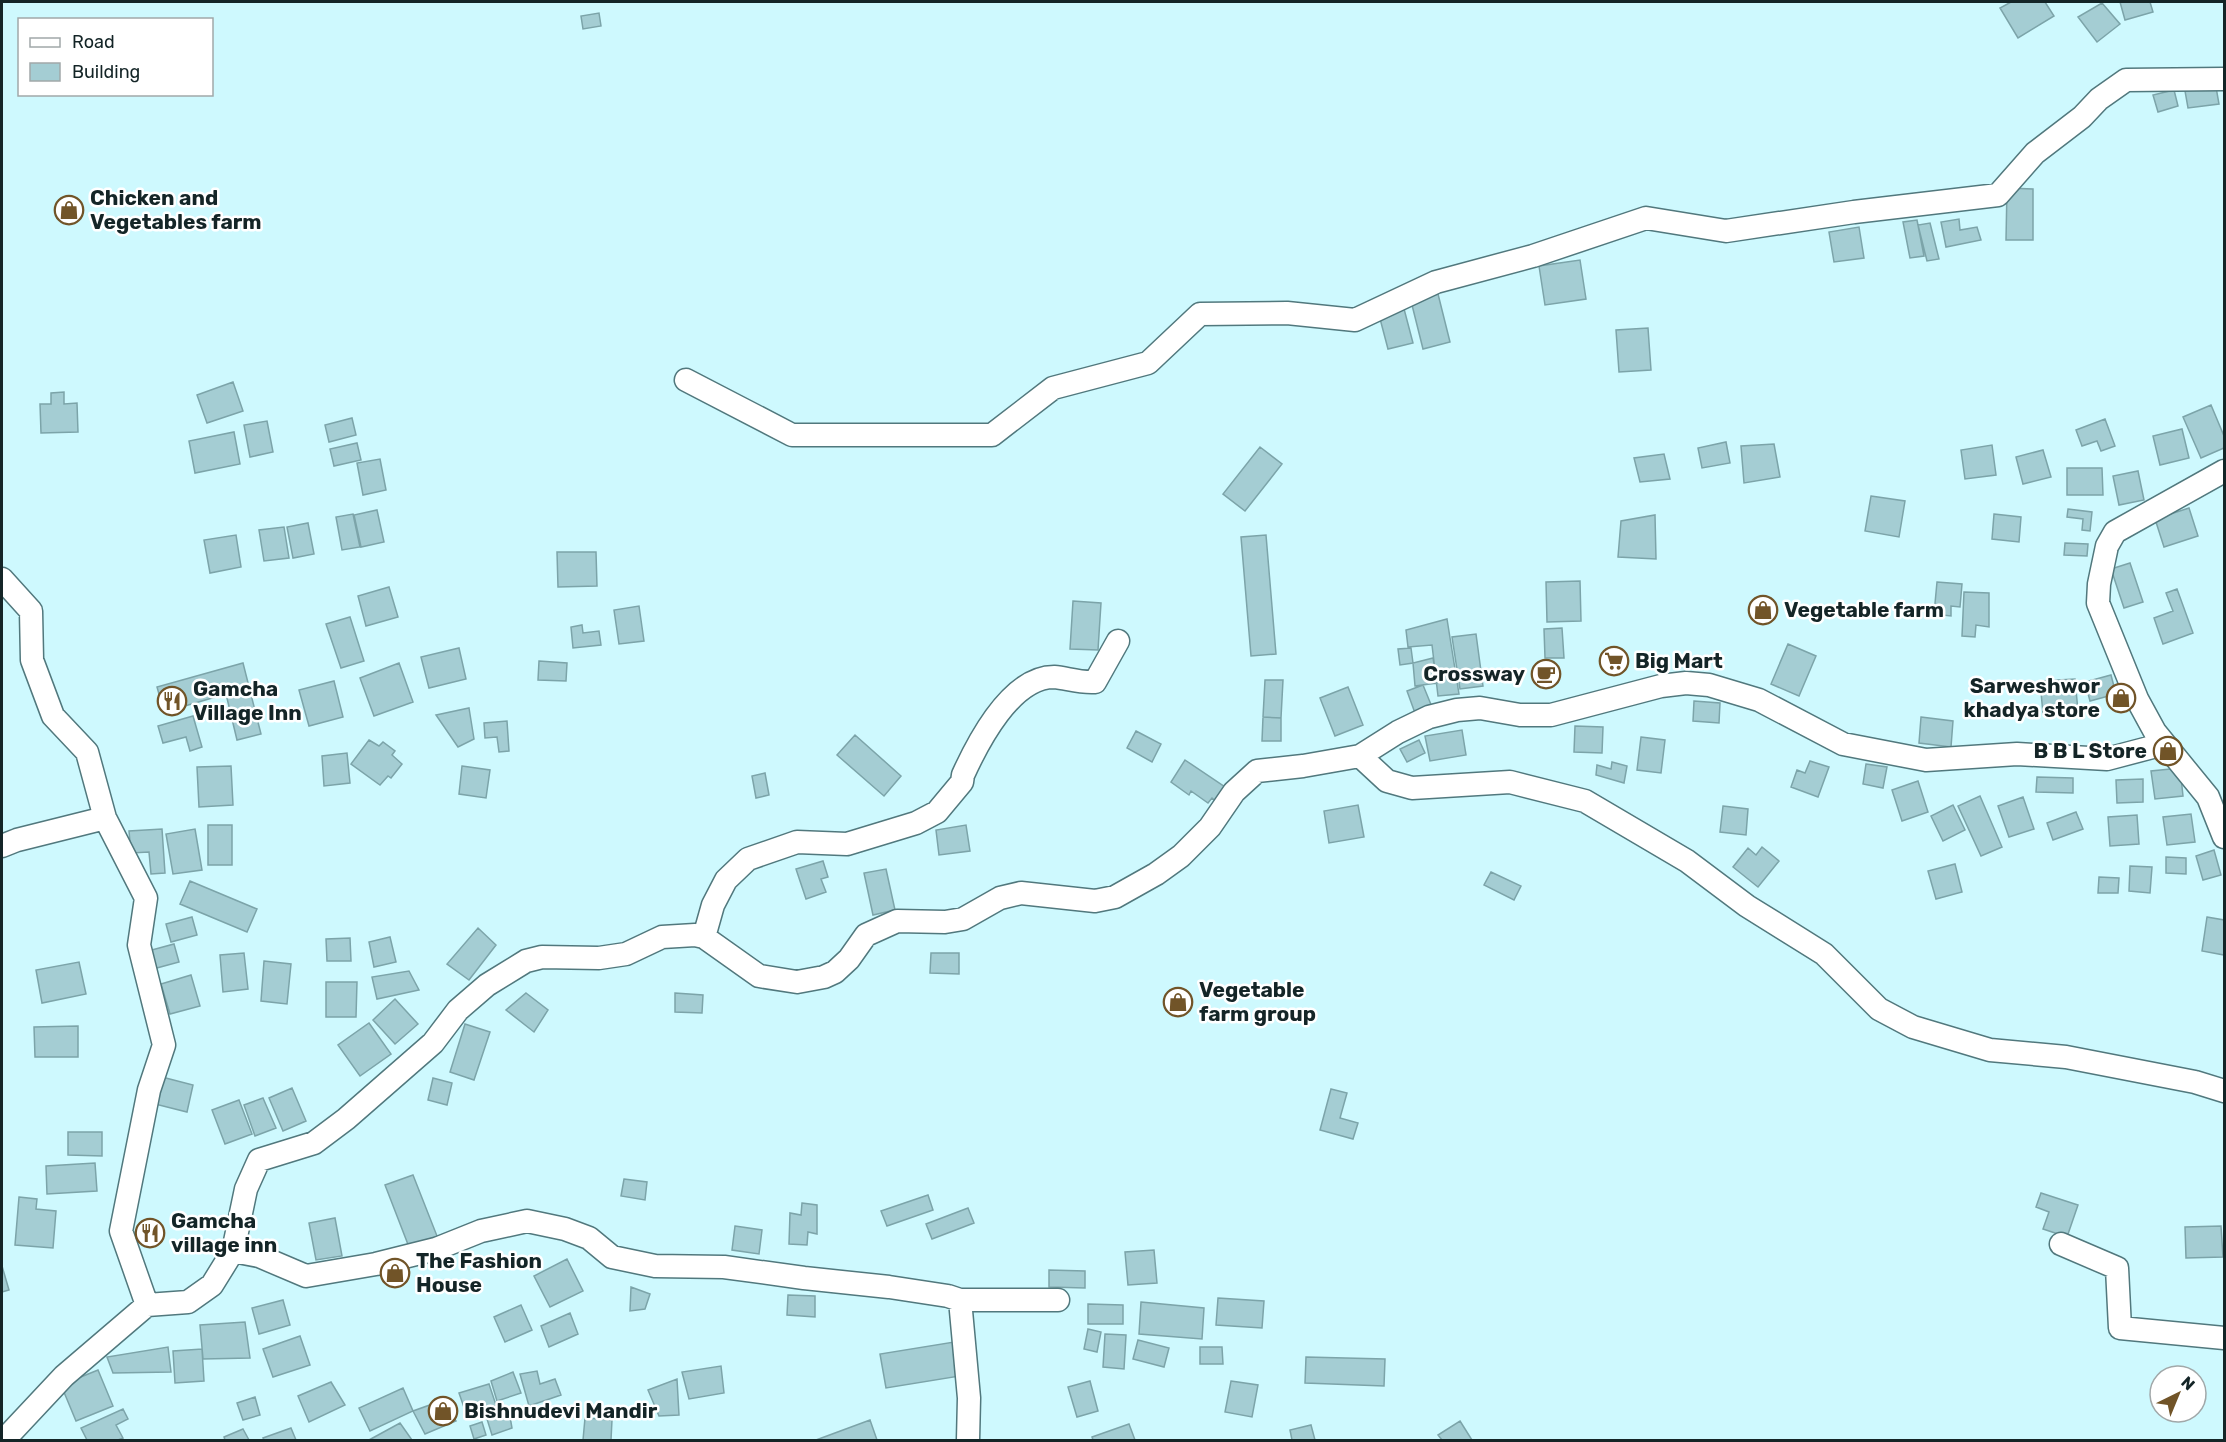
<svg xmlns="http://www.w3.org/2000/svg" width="2226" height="1442" viewBox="0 0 2226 1442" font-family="Rubik,sans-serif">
  <rect width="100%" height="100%" fill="#cef9fe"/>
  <!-- building -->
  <path fill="#a4cdd3" stroke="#7ca4a9" stroke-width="1.5" d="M 2011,2 L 2045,2 L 2054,16 L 2018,38 L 2000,8 Z
    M 2120,2 L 2150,2 L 2153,12 L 2125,20 Z
    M 2102,3 L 2120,24 L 2097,42 L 2078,17 Z
    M 599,13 L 601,26 L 583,29 L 581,16 Z
    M 2216,87 L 2219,104 L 2188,108 L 2185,91 Z
    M 2174,90 L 2178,106 L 2158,112 L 2153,95 Z
    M 2007,188 L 2033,189 L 2033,240 L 2006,240 Z
    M 1959,219 L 1960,230 L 1977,227 L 1981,240 L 1946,247 L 1941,222 Z
    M 1917,220 L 1924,256 L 1910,258 L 1903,222 Z
    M 1930,223 L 1939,259 L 1927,261 L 1918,225 Z
    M 1859,227 L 1864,258 L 1834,262 L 1829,232 Z
    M 1580,260 L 1586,299 L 1545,305 L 1539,266 Z
    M 1438,294 L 1450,342 L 1423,349 L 1411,301 Z
    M 1403,305 L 1413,343 L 1388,349 L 1378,311 Z
    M 1648,328 L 1651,370 L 1619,372 L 1616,330 Z
    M 233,382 L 243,411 L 207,423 L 197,395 Z
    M 64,392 L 64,404 L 77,403 L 78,432 L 41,433 L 40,404 L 51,404 L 51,393 Z
    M 2211,405 L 2224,436 L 2224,448 L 2201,458 L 2183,417 Z
    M 352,418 L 356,435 L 329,442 L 325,425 Z
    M 2105,419 L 2115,446 L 2101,451 L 2097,441 L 2082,446 L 2076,430 Z
    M 267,421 L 273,452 L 250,457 L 244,425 Z
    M 2182,429 L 2189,458 L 2160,465 L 2153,436 Z
    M 234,432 L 240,464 L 195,473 L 189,441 Z
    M 1726,442 L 1730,463 L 1702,468 L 1698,448 Z
    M 357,443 L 361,460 L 334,466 L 330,449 Z
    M 1774,444 L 1780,477 L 1744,483 L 1741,446 Z
    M 1992,445 L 1996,475 L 1965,479 L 1961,450 Z
    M 1260,447 L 1282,464 L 1245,511 L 1223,494 Z
    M 2043,450 L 2051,477 L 2023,484 L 2016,457 Z
    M 1664,454 L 1670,479 L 1640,482 L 1634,458 Z
    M 380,459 L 386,490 L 363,495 L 357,463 Z
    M 2067,468 L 2102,468 L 2103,495 L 2067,495 Z
    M 2138,471 L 2144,500 L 2119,505 L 2113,476 Z
    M 1871,496 L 1905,501 L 1899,537 L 1865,531 Z
    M 2189,508 L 2198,536 L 2164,547 L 2155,519 Z
    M 2068,509 L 2092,512 L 2090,531 L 2082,530 L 2083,519 L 2067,517 Z
    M 377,510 L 384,542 L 361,547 L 354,515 Z
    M 353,514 L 360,547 L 342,550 L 336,517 Z
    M 1994,514 L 2021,517 L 2019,542 L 1992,539 Z
    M 1655,515 L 1656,559 L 1618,557 L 1621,521 Z
    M 308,523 L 314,554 L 293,558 L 287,527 Z
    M 284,527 L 289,558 L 264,561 L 259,530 Z
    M 236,535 L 241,567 L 210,573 L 204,540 Z
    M 1266,535 L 1276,654 L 1251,656 L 1241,537 Z
    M 2065,543 L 2088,544 L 2087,556 L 2064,555 Z
    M 557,552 L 596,552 L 597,586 L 558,587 Z
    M 2130,563 L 2143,602 L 2124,608 L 2111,569 Z
    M 1580,581 L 1581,621 L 1547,622 L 1546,582 Z
    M 1937,582 L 1962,584 L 1960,607 L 1951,606 L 1951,616 L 1934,614 Z
    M 389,587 L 398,617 L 366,626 L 358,596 Z
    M 2177,589 L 2193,633 L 2163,644 L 2154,618 L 2173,611 L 2166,593 Z
    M 1964,592 L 1989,593 L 1989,627 L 1976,625 L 1975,637 L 1962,636 Z
    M 1073,601 L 1101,603 L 1098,650 L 1070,649 Z
    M 639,606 L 644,641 L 619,644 L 614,610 Z
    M 350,617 L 364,661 L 341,668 L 326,624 Z
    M 1447,619 L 1459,694 L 1438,696 L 1432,645 L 1408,647 L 1406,630 Z
    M 582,625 L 583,633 L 599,631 L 601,645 L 573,648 L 571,627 Z
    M 1562,628 L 1564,658 L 1545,658 L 1544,629 Z
    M 1476,634 L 1483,686 L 1460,689 L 1452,637 Z
    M 1788,644 L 1816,656 L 1799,696 L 1771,684 Z
    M 459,648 L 466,679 L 429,688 L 421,657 Z
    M 1411,648 L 1413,663 L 1400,665 L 1398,649 Z
    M 1433,658 L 1437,683 L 1415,686 L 1413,663 Z
    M 539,661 L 567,663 L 566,681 L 538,680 Z
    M 243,663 L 261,734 L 237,740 L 226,694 L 164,712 L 157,687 Z
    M 399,663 L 413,702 L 374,716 L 360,678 Z
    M 2111,675 L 2116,694 L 2090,701 L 2085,682 Z
    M 2075,679 L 2078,711 L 2043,714 L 2040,681 Z
    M 1265,680 L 1283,680 L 1281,718 L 1263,717 Z
    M 334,681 L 343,717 L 309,726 L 299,690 Z
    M 1423,685 L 1432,707 L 1415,713 L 1407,691 Z
    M 1348,687 L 1363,725 L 1335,736 L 1320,698 Z
    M 1694,701 L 1720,703 L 1719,723 L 1693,721 Z
    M 469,708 L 474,739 L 458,747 L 436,715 Z
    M 193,716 L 202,747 L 190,751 L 186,737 L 163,743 L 158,726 Z
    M 1263,717 L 1281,718 L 1281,741 L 1262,741 Z
    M 1921,717 L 1953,721 L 1951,747 L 1919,743 Z
    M 507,721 L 509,751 L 499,752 L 497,737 L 485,738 L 484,723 Z
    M 1575,726 L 1603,727 L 1602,753 L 1574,752 Z
    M 1462,730 L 1466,755 L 1430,761 L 1425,736 Z
    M 1136,731 L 1161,744 L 1152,762 L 1127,748 Z
    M 855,735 L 901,776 L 884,796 L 837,755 Z
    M 1641,737 L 1665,740 L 1661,773 L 1637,770 Z
    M 369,740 L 379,746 L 383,742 L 395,751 L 392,755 L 402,764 L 391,778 L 388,776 L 380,785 L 351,764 Z
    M 1419,740 L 1425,753 L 1407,762 L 1400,749 Z
    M 347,753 L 350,783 L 324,786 L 322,756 Z
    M 1185,760 L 1228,789 L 1218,803 L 1212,798 L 1208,803 L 1191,791 L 1189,795 L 1171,782 Z
    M 1810,761 L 1829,767 L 1818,797 L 1791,787 L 1797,770 L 1805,773 Z
    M 1612,762 L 1627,766 L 1624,783 L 1596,775 L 1597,765 L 1611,769 Z
    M 1866,764 L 1887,767 L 1883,788 L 1863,784 Z
    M 231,766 L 233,805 L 199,807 L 197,767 Z
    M 462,766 L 490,770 L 486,798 L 459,794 Z
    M 2180,768 L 2183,796 L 2155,799 L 2151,771 Z
    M 765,773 L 769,795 L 756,798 L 752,776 Z
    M 2037,777 L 2073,778 L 2073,793 L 2036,792 Z
    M 2143,779 L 2143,802 L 2117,803 L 2116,780 Z
    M 1918,781 L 1928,812 L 1902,821 L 1892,790 Z
    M 1980,796 L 2002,847 L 1981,856 L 1958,806 Z
    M 2023,797 L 2034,829 L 2009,837 L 1998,806 Z
    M 1358,805 L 1364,837 L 1329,843 L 1324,811 Z
    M 1953,805 L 1965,830 L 1943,841 L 1931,816 Z
    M 1723,806 L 1748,809 L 1746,835 L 1720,832 Z
    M 2076,812 L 2083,829 L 2053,840 L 2047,823 Z
    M 2191,814 L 2195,842 L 2167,845 L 2163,817 Z
    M 2137,815 L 2139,844 L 2110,846 L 2108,817 Z
    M 208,825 L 232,825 L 232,865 L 208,865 Z
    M 966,825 L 970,851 L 939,855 L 936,830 Z
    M 162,829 L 165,873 L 151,874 L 149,852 L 131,853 L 129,831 Z
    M 195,829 L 202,870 L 173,874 L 166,834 Z
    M 1762,847 L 1779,861 L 1758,887 L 1733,867 L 1748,848 L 1756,855 Z
    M 2214,850 L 2221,875 L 2203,880 L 2196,856 Z
    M 2166,857 L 2186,858 L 2186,874 L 2166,873 Z
    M 823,861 L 828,877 L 821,879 L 826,892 L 806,899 L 796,869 Z
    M 1955,864 L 1962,892 L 1936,899 L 1928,871 Z
    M 2130,866 L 2152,867 L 2150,893 L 2129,891 Z
    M 886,869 L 895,910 L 873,915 L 864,873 Z
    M 1491,872 L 1521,886 L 1514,900 L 1484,885 Z
    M 2099,877 L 2119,878 L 2118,893 L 2098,893 Z
    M 190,881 L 257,909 L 247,932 L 180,904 Z
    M 192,917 L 197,935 L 171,942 L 166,924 Z
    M 2207,917 L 2224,920 L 2224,955 L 2202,951 Z
    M 478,928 L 496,945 L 469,980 L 447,964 Z
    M 390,937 L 396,962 L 374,967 L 369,942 Z
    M 350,938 L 351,961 L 327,961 L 326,939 Z
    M 174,944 L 179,962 L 153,969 L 148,951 Z
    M 244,953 L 248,989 L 223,992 L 220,955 Z
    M 931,953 L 959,953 L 959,974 L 930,973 Z
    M 264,961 L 291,964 L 287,1004 L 261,1001 Z
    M 79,962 L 86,994 L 42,1003 L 36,970 Z
    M 409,971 L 419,990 L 377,999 L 372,977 Z
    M 191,975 L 200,1006 L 170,1014 L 161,984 Z
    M 326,982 L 357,982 L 356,1017 L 326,1017 Z
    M 526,993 L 548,1010 L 534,1032 L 506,1010 Z
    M 675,993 L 703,995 L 702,1013 L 675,1012 Z
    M 395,999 L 418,1024 L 395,1044 L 373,1020 Z
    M 369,1023 L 391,1054 L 360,1076 L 338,1045 Z
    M 465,1024 L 490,1032 L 474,1080 L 450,1072 Z
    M 78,1026 L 78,1057 L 35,1057 L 34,1027 Z
    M 162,1077 L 193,1085 L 187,1112 L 155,1104 Z
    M 433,1078 L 452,1083 L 447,1105 L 428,1100 Z
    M 292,1088 L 306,1121 L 283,1131 L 269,1098 Z
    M 1331,1089 L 1347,1093 L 1340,1118 L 1358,1123 L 1353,1139 L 1320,1130 Z
    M 263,1098 L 276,1128 L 255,1136 L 244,1105 Z
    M 239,1100 L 252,1134 L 225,1144 L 212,1110 Z
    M 68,1132 L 102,1132 L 102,1156 L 68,1155 Z
    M 95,1163 L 97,1191 L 47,1194 L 46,1166 Z
    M 413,1175 L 437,1236 L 409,1247 L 385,1185 Z
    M 624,1179 L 647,1182 L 645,1200 L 621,1196 Z
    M 2041,1193 L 2078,1205 L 2067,1237 L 2043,1229 L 2049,1212 L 2036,1207 Z
    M 928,1195 L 933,1210 L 887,1226 L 881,1211 Z
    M 19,1197 L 37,1199 L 36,1209 L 56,1211 L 53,1248 L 15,1245 Z
    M 802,1203 L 817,1205 L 817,1234 L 808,1232 L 807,1245 L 789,1244 L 790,1213 L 801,1215 Z
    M 968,1208 L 974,1223 L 932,1239 L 926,1224 Z
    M 335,1218 L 342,1256 L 316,1260 L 309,1223 Z
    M 735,1226 L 762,1230 L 759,1254 L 732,1250 Z
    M 2221,1226 L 2223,1257 L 2186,1258 L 2185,1227 Z
    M 1154,1250 L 1157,1283 L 1128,1285 L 1125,1252 Z
    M 567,1259 L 583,1291 L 550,1307 L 534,1276 Z
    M 2,1266 L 9,1290 L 2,1292 Z
    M 1049,1270 L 1085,1271 L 1085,1288 L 1049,1287 Z
    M 631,1287 L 650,1294 L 645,1309 L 630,1311 Z
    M 788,1295 L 815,1296 L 815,1317 L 787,1315 Z
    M 1218,1298 L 1264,1301 L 1262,1328 L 1216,1325 Z
    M 283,1300 L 290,1325 L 259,1334 L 252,1308 Z
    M 1141,1302 L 1204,1308 L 1202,1339 L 1139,1334 Z
    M 1088,1304 L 1123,1305 L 1123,1324 L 1088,1324 Z
    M 521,1305 L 532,1330 L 505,1342 L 494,1317 Z
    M 570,1313 L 578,1334 L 549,1347 L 541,1326 Z
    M 245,1322 L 250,1358 L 203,1359 L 200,1325 Z
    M 1088,1329 L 1101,1332 L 1097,1352 L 1084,1349 Z
    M 1105,1334 L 1126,1335 L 1124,1369 L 1103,1367 Z
    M 300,1336 L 310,1365 L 273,1377 L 263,1349 Z
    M 1138,1340 L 1169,1348 L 1164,1367 L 1133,1359 Z
    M 954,1342 L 960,1376 L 886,1388 L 880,1354 Z
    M 168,1347 L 171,1372 L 113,1373 L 107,1357 Z
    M 1200,1347 L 1222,1347 L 1223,1364 L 1200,1364 Z
    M 202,1349 L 204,1381 L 175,1383 L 173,1351 Z
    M 1306,1357 L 1385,1359 L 1384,1386 L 1305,1383 Z
    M 721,1366 L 724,1393 L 689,1399 L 682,1372 Z
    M 98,1370 L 113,1406 L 76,1421 L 61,1385 Z
    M 537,1371 L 540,1384 L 555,1379 L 561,1395 L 529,1406 L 520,1374 Z
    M 513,1372 L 521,1393 L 497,1401 L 491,1381 Z
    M 677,1379 L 679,1415 L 659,1416 L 648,1390 Z
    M 1090,1381 L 1098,1411 L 1077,1417 L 1068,1387 Z
    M 1231,1381 L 1258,1385 L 1252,1417 L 1225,1412 Z
    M 331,1382 L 345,1405 L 309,1422 L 298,1396 Z
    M 489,1384 L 496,1405 L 467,1416 L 459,1393 Z
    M 403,1388 L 413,1411 L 370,1431 L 359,1408 Z
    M 255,1397 L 260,1415 L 243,1420 L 237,1403 Z
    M 441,1401 L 456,1421 L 425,1434 L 413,1411 Z
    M 123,1409 L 128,1419 L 116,1425 L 123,1438 L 118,1440 L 87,1440 L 81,1428 Z
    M 509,1411 L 512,1428 L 492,1435 L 487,1419 Z
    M 585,1418 L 612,1420 L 611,1440 L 583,1440 Z
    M 870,1420 L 877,1440 L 816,1440 Z
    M 1460,1421 L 1472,1440 L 1442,1440 L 1438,1435 Z
    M 482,1422 L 486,1435 L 474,1439 L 470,1426 Z
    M 400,1423 L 412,1440 L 369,1440 Z
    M 1129,1424 L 1135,1440 L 1093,1440 L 1092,1437 Z
    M 1311,1425 L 1315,1440 L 1292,1440 L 1290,1430 Z
    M 291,1428 L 296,1440 L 264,1440 L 263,1438 Z
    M 243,1429 L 249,1440 L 225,1440 L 224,1437 Z"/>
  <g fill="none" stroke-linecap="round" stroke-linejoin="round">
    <!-- minor casing -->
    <g stroke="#51787d" stroke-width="25">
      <path id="minor" d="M 686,380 L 792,435 L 992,435 L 1053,388 L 1148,363 L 1200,314 L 1287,313 L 1355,320 L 1436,282 L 1533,256 L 1646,218 L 1726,231 L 1854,212 L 1998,195 L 2035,153 L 2082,117 L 2099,99 L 2126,80 L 2224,79
        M 2224,471 L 2115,532 L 2107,546 L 2099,584 L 2098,603 L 2137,699 L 2155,732 L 2208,797 L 2224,837
        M 2,579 L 31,611 L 32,660 L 53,716 L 87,752 L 105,818 L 146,898 L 139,945 L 164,1045 L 149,1090 L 121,1231 L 147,1305 L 64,1376 L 4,1440
        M 1360,756 L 1387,781 L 1412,788 L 1510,782 L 1585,801 L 1687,861 L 1747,906 L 1824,954 L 1879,1009 L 1913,1027 L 1990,1050 L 2066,1057 L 2195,1082 L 2224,1091
        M 2,846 L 17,840 L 105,818
        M 704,937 L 713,905 L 726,880 L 748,859 L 797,842 L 847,844 L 916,823 L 937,812 L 962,782 L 963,775 C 978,742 1011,677 1054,677 C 1067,678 1078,683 1095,682 L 1118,641
        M 2061,1244 L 2117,1268 L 2120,1328 L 2224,1338
        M 233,1251 L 259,1256 L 306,1276 L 376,1264 L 436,1249 L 481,1231 L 527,1221 L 565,1229 L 589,1238 L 612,1257 L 655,1266 L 724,1267 L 804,1278 L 889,1287 L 948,1296 L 960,1300 L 1058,1300
        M 960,1300 L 969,1398 L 968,1440
        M 147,1305 L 188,1302 L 212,1285 L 233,1251 L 246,1189 L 259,1160 L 314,1143 L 346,1119 L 433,1043 L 458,1010 L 487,985 L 526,961 L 542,957 L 599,958 L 626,954 L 662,937 L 695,935 L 704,937 L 759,976 L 797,982 L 824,977 L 835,972 L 849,959 L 866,935 L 897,921 L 945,922 L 963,919 L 1000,898 L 1021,893 L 1095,901 L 1115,897 L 1156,874 L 1181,856 L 1210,827 L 1234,792 L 1257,771 L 1303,766 L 1360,756 L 1398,732 L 1429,717 L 1457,710 L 1480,708 L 1520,715 L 1551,715 L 1661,686 L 1686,683 L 1709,685 L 1759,700 L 1843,744 L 1926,760 L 2017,754 L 2107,759 L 2164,744"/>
    </g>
    <!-- minor -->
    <use href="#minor" stroke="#fff" stroke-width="22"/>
  </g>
  <!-- icons -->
  <defs>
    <g id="shop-ring" transform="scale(1.5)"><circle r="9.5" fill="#fff" stroke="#715428" stroke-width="1.5"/><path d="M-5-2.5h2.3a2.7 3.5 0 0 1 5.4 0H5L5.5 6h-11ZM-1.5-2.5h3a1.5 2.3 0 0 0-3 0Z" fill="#715428"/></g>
    <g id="supermarket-ring" transform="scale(1.5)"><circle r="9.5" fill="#fff" stroke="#715428" stroke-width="1.5"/><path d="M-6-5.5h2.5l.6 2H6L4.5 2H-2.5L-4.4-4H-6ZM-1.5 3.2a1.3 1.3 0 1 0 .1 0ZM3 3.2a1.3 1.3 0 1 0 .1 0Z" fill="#715428"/></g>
    <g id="cafe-ring" transform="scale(1.5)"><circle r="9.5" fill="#fff" stroke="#715428" stroke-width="1.5"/><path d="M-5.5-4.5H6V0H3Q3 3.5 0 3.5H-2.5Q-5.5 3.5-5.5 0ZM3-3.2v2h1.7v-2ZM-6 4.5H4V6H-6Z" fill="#715428"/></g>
    <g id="restaurant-ring" transform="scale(1.5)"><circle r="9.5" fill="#fff" stroke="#715428" stroke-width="1.5"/><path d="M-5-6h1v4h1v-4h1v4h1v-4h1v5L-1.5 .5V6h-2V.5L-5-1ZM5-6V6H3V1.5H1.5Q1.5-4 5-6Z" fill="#715428"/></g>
  </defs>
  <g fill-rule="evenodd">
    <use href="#shop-ring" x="69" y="210"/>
    <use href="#shop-ring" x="1763" y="610"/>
    <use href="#supermarket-ring" x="1614" y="661"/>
    <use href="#cafe-ring" x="1546" y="674"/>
    <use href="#shop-ring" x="2121" y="698"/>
    <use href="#restaurant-ring" x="172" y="701"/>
    <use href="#shop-ring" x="2168" y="751"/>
    <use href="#shop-ring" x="1178" y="1002"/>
    <use href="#restaurant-ring" x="150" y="1233"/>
    <use href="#shop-ring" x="395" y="1273"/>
    <use href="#shop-ring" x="443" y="1411"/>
  </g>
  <g text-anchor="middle" stroke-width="5" stroke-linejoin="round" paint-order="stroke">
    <!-- poi labels -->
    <g font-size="21" font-weight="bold" fill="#142527" stroke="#fff" text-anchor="start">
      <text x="90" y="205">Chicken and<tspan x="90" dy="24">Vegetables farm</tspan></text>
      <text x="1784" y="617">Vegetable farm</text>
      <text x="1635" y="668">Big Mart</text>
      <text x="1525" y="681" text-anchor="end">Crossway</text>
      <text x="2100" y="693" text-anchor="end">Sarweshwor<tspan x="2100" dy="24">khadya store</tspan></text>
      <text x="193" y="696">Gamcha<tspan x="193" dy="24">Village Inn</tspan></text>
      <text x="2147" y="758" text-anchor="end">B B L Store</text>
      <text x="1199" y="997">Vegetable<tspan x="1199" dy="24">farm group</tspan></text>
      <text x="171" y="1228">Gamcha<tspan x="171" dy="24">village inn</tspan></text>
      <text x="416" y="1268">The Fashion<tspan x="416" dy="24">House</tspan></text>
      <text x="464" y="1418">Bishnudevi Mandir</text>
    </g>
  </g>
  <!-- border -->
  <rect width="2226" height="1442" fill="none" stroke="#142527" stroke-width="6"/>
  <!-- legend -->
  <rect x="18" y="18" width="195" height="78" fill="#ffffff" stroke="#a1a8a9" stroke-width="1.5"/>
  <rect x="30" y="38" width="30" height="9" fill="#ffffff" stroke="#a1a8a9" stroke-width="1.5"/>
  <text x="72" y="48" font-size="18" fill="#142527">Road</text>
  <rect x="30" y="63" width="30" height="18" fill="#a4cdd3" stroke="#a1a8a9" stroke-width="1.5"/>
  <text x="72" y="78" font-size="18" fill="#142527">Building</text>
  <!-- north arrow -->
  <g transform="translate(2178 1394) rotate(43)"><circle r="28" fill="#ffffff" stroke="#a1a8a9" stroke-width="1.5"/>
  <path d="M0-4.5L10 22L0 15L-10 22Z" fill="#715428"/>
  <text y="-9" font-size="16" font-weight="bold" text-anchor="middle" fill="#142527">N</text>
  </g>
</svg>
